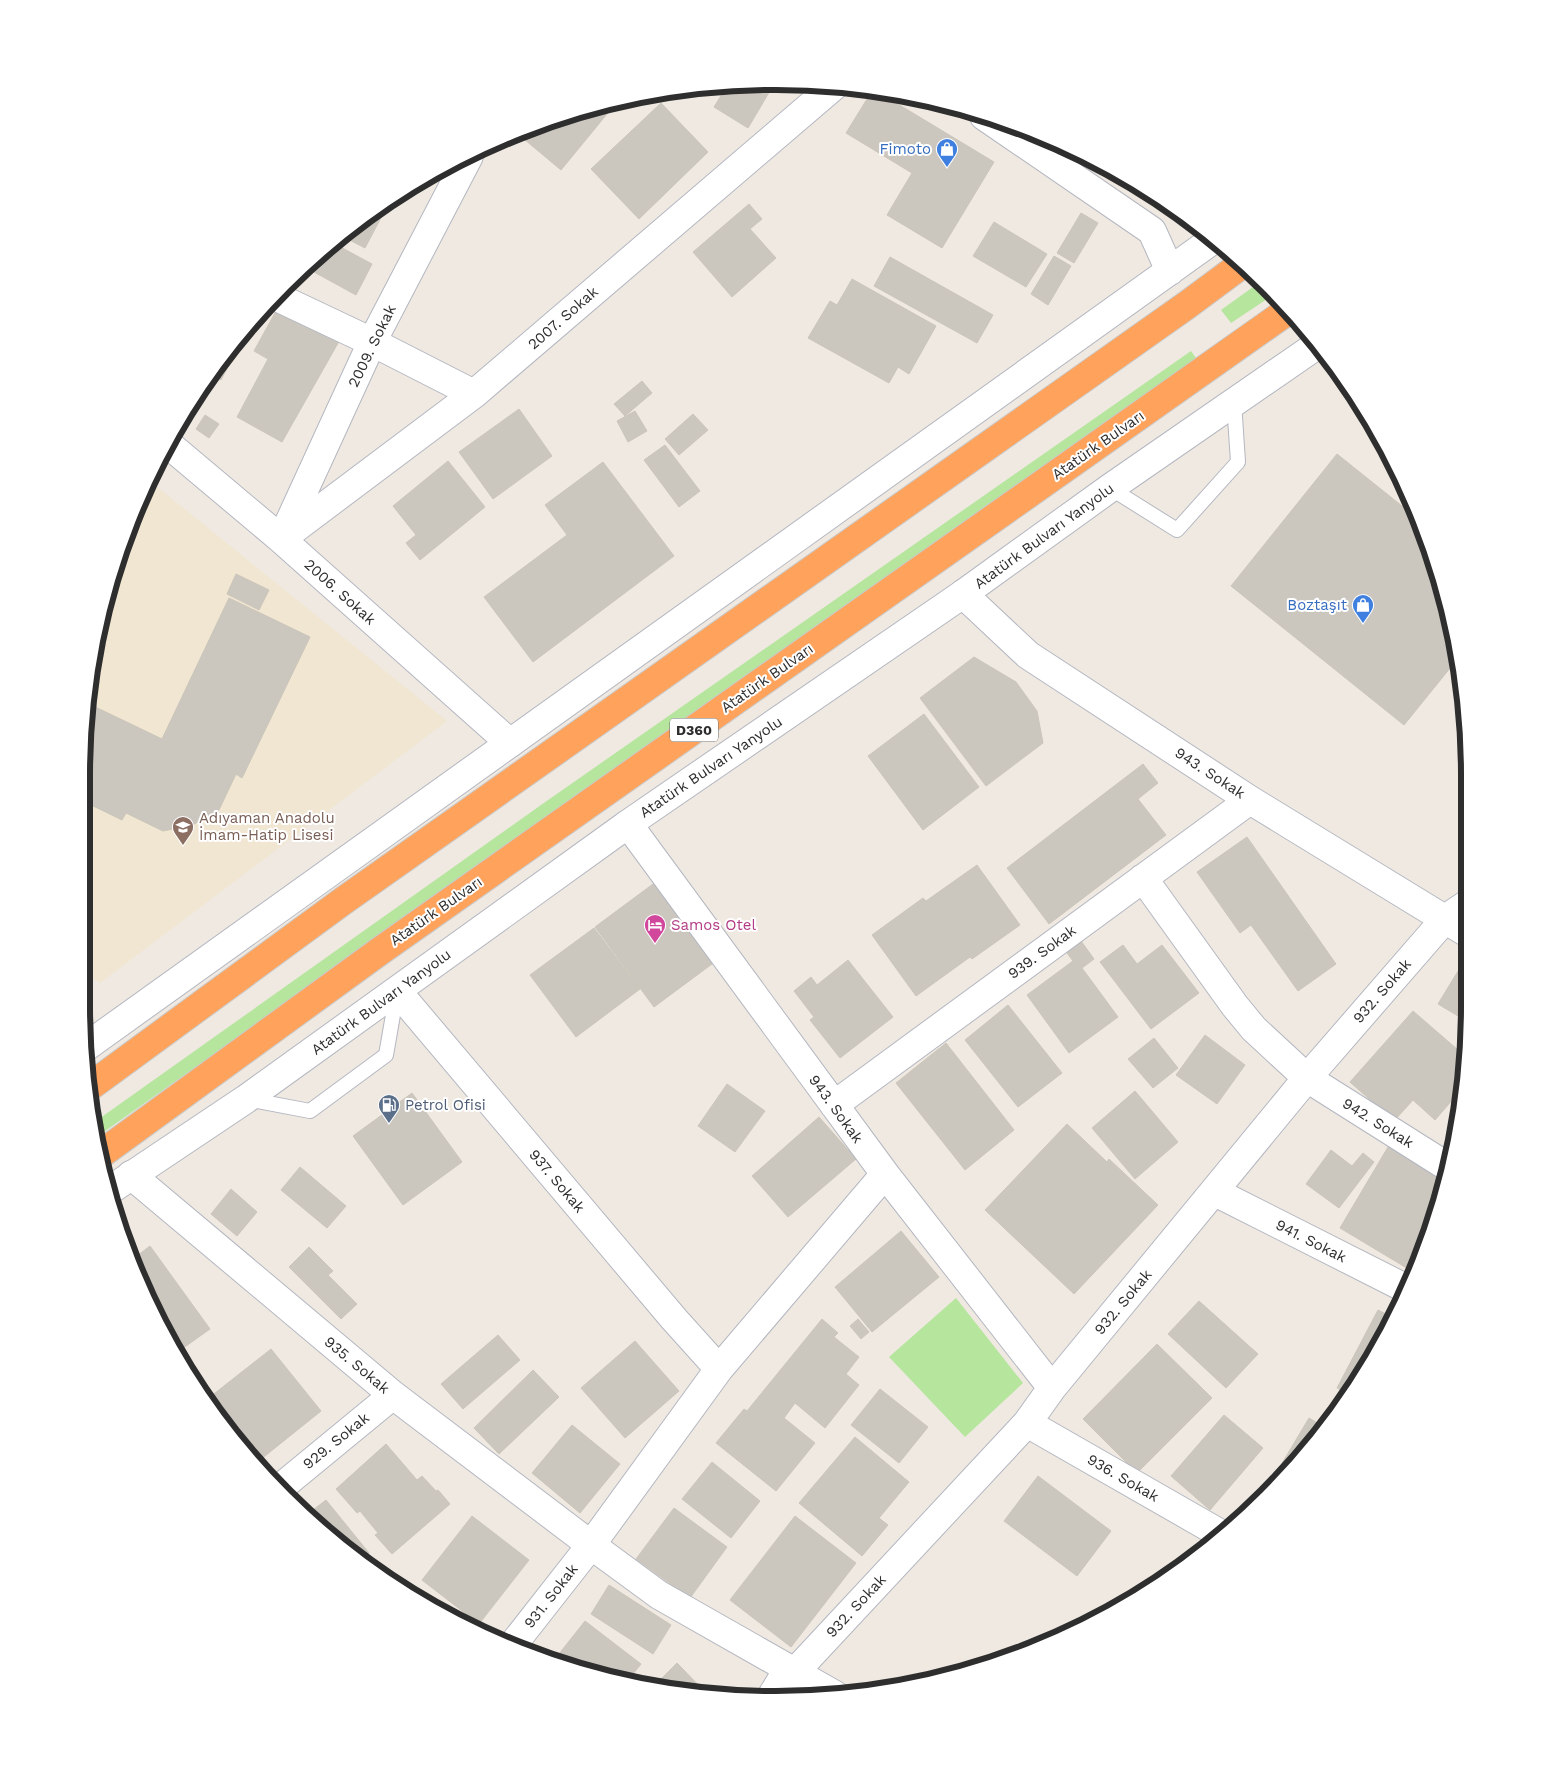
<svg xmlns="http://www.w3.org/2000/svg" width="1551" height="1781" viewBox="0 0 1551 1781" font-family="'Work Sans',sans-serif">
  <rect width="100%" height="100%" fill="#efe9e1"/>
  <!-- education -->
  <path fill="#f0e6d1" d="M 154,486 L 156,486 L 447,721 L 100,983 L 82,970 L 87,685 L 118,553 L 132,519 Z"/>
  <!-- green -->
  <path fill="#b6e59e" d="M 1260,282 L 1273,295 L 1231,323 L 1221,310 Z
    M 1191,351 L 1201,365 L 550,816 L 98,1136 L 96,1121 L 541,805 Z
    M 956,1298 L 1023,1383 L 965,1437 L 889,1357 Z"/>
  <!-- building -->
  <path fill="#cbc7bf" stroke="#cbc5ba" d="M 774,84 L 748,128 L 714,107 L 727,86 Z
    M 872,91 L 878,92 L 994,162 L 942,248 L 887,215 L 912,173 L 846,133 Z
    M 616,103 L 561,170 L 518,134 L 553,118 Z
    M 661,103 L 708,152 L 639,219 L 591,169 Z
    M 749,204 L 762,219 L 750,229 L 776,258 L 732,297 L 693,252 Z
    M 381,208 L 385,210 L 365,248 L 342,236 Z
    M 1081,213 L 1098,223 L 1074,263 L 1057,253 Z
    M 994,222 L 1047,254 L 1026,287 L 973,256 Z
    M 333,243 L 372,264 L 356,295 L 305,267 L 318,253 Z
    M 1054,256 L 1071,266 L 1048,305 L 1031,294 Z
    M 890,257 L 993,315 L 977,343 L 874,286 Z
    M 852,279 L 936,326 L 909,374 L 898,367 L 889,383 L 808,338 L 830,301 L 837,305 Z
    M 281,302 L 342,336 L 282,442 L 237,417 L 268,359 L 254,351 Z
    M 248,328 L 221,380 L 211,375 L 225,353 Z
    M 642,381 L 652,393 L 625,416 L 614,404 Z
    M 204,387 L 182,427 L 180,425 Z
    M 519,409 L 552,456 L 493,499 L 459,452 Z
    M 635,411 L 647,431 L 628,442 L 617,421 Z
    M 693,414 L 708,430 L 679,455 L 665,439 Z
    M 205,415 L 219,424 L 209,438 L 196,429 Z
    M 665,445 L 700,491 L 679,507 L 644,460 Z
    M 1337,454 L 1417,518 L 1433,553 L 1455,662 L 1404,725 L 1231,586 Z
    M 448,461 L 485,507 L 420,560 L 406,543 L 416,535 L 393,506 Z
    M 603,462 L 674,556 L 533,662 L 484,597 L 567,535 L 545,505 Z
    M 236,574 L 269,590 L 259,610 L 227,594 Z
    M 229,598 L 310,637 L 242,778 L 236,774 L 218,812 L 192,825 L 163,831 L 126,813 L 122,820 L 85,802 L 87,703 L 162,739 Z
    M 974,657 L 1016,682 L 1037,711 L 1043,743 L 986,786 L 920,698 Z
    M 924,714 L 979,787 L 923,830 L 868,756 Z
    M 1143,764 L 1158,783 L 1138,799 L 1166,835 L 1049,924 L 1007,868 Z
    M 1247,837 L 1336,964 L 1298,991 L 1251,925 L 1240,933 L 1197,872 Z
    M 977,865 L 1020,925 L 972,959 L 970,957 L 916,996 L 872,935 L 923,898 L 926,901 Z
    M 657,881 L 716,961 L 654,1007 L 595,927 Z
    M 594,928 L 640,989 L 576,1037 L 530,975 Z
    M 1076,934 L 1094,959 L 1082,968 L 1118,1017 L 1069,1053 L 1027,995 L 1073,961 L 1061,945 Z
    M 1123,945 L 1137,964 L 1162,945 L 1199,993 L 1151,1029 L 1100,962 Z
    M 1466,958 L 1469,961 L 1470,1006 L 1468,1022 L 1438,1004 Z
    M 848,960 L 893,1017 L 840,1058 L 810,1020 L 814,1017 L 794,991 L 811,977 L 817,985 Z
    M 1008,1005 L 1062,1073 L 1018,1107 L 965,1040 Z
    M 1413,1011 L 1465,1056 L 1461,1090 L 1435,1120 L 1413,1100 L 1394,1121 L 1350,1082 Z
    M 1205,1035 L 1245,1065 L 1217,1104 L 1176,1075 Z
    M 1154,1038 L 1178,1068 L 1153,1088 L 1128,1059 Z
    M 946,1043 L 1014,1130 L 965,1170 L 896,1083 Z
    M 727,1084 L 765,1111 L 735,1152 L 698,1126 Z
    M 1135,1091 L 1178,1142 L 1135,1179 L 1092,1128 Z
    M 412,1093 L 462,1162 L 403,1205 L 353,1136 Z
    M 819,1117 L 856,1159 L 788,1217 L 752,1176 Z
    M 1067,1124 L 1107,1162 L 1109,1159 L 1158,1205 L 1074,1294 L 985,1210 Z
    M 1391,1142 L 1446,1174 L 1418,1267 L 1415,1273 L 1340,1228 Z
    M 1331,1150 L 1352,1166 L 1363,1153 L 1374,1162 L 1339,1208 L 1306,1184 Z
    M 300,1167 L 346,1206 L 327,1228 L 281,1190 Z
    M 231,1189 L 257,1212 L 237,1236 L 211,1214 Z
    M 901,1231 L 939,1277 L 872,1332 L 835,1287 Z
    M 150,1246 L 210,1329 L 179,1351 L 153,1313 L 133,1259 Z
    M 309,1247 L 333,1271 L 328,1275 L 357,1304 L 341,1319 L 289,1267 Z
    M 1199,1301 L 1258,1354 L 1226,1388 L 1168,1334 Z
    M 1378,1310 L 1392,1317 L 1350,1394 L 1337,1388 Z
    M 822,1319 L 838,1333 L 834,1337 L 859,1357 L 846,1374 L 859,1385 L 825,1428 L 795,1403 L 784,1418 L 815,1443 L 776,1491 L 716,1443 L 744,1409 L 747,1411 Z
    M 858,1319 L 869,1332 L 861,1339 L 850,1326 Z
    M 498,1335 L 520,1360 L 463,1409 L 441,1384 Z
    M 635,1341 L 679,1391 L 625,1438 L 581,1388 Z
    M 1157,1344 L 1212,1398 L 1137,1473 L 1083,1419 Z
    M 271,1349 L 321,1411 L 255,1464 L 210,1397 Z
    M 533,1370 L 559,1397 L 499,1454 L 474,1428 Z
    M 880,1389 L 928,1427 L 899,1463 L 851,1425 Z
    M 1224,1415 L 1263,1448 L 1210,1510 L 1171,1476 Z
    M 1309,1418 L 1324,1427 L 1266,1497 L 1259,1502 Z
    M 572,1425 L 620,1464 L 580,1513 L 532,1473 Z
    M 855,1437 L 909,1482 L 879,1518 L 888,1525 L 862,1556 L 799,1503 Z
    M 386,1444 L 417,1480 L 422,1476 L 436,1491 L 438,1490 L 450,1504 L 392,1554 L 375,1535 L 378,1533 L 360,1511 L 357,1513 L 336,1489 Z
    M 712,1462 L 760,1501 L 731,1538 L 682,1499 Z
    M 1038,1476 L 1111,1531 L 1077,1576 L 1004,1521 Z
    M 326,1500 L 369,1553 L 360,1560 L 353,1556 L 308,1514 Z
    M 674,1508 L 727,1547 L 690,1598 L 636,1559 Z
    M 472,1516 L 529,1560 L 479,1624 L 422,1580 Z
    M 795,1516 L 856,1563 L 791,1647 L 730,1600 Z
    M 609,1585 L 671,1625 L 653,1654 L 591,1614 Z
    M 585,1621 L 641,1664 L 629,1679 L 555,1659 Z
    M 677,1663 L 708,1695 L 685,1694 L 654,1686 Z"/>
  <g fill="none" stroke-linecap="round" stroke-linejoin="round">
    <!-- lane casing -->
    <g stroke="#b4b7c1" stroke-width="16">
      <path id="lane" d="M 1110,488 L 1177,530 L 1238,462 L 1234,402
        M 247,1099 L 310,1111 L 386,1055 L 397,992"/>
    </g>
    <!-- street casing -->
    <g stroke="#b4b7c1" stroke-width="30">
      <path id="street" d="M 277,297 L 372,342 L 474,394
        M 168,444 L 281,539 L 510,743
        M 283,536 L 372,342 L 469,156
        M 281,539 L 474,394 L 835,85
        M 963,594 L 1028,655 L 1250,800 L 1469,934
        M 628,824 L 885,1174 L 1052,1388
        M 1143,878 L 1235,1006 L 1254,1029 L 1307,1078 L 1448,1167
        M 397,991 L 674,1319 L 719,1369
        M 834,1105 L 1250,800
        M 131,1175 L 393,1395 L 591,1545 L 659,1595 L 835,1695
        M 1215,1192 L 1407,1289
        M 1027,1423 L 1219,1533
        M 280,1488 L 393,1395
        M 511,1647 L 591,1545 L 719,1369 L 885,1174
        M 771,1697 L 782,1679 L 794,1673 L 1027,1423 L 1052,1388 L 1307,1078 L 1445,919 L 1469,903"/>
    </g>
    <!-- secondary casing -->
    <g stroke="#b4b7c1" stroke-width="30">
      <path id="secondary" d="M 984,116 L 1152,231 L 1170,271
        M 87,1046 L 1214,239
        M 107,1192 L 246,1099 L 628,824 L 963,594 L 1110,488 L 1317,345"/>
    </g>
    <!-- highway casing -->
    <g stroke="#c9c9c9" stroke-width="30">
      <path id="highway" d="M 92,1085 L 343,901 L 1187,305 L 1241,265
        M 101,1154 L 380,951 L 1289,310"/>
    </g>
    <!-- lane -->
    <use href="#lane" stroke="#fff" stroke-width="14"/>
    <!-- street -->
    <use href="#street" stroke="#fff" stroke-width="28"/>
    <!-- secondary -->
    <use href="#secondary" stroke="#fff" stroke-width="28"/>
    <!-- highway -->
    <use href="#highway" stroke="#ffa35c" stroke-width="28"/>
  </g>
  <!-- icons -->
  <defs>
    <g id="shop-pin" transform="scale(1.125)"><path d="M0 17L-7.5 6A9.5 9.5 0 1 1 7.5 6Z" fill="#3f7fe0" stroke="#fff"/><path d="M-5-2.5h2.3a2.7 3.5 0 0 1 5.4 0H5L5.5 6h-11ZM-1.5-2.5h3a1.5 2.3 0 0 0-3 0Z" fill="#fff"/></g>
    <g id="school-pin" transform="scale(1.125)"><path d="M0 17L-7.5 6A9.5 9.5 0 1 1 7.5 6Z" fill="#8d6e63" stroke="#fff"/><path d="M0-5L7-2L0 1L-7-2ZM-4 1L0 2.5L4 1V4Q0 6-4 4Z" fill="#fff"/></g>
    <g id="hotel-pin" transform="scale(1.125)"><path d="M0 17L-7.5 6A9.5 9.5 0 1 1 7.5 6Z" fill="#d1479c" stroke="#fff"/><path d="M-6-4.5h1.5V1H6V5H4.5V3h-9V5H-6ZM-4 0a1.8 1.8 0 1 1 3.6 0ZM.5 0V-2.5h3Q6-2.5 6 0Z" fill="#fff"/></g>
    <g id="fuel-pin" transform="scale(1.125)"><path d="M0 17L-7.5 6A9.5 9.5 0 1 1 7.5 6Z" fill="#5c6f8a" stroke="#fff"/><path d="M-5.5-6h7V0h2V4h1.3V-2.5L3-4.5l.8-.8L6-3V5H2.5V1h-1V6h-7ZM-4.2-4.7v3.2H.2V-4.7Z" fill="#fff"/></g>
  </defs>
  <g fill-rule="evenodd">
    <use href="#shop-pin" x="947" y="149"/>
    <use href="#shop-pin" x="1363" y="605"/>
    <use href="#school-pin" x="183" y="827"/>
    <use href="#hotel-pin" x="655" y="925"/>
    <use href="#fuel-pin" x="389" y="1105"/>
  </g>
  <g text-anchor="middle" stroke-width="4" stroke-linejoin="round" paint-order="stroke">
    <!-- shield labels -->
    <rect fill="#fff" stroke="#6d6d6d" stroke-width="1" x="670" y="718.5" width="48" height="23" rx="4"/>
    <g font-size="14" font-weight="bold" fill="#2e2e2e">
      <text x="694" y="735">D360</text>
    </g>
    <!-- shop labels -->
    <g font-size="15" fill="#366cbe" stroke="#fff" text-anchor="end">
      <text x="931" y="154">Fimoto</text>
      <text x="1347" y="610">Boztaşıt</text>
    </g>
    <!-- street labels -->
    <g font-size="15" fill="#2e2e2e" stroke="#fff">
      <text transform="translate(563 318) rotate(-41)" y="5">2007. Sokak</text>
      <text transform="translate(372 346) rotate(-64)" y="5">2009. Sokak</text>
      <text transform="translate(1098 445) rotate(-35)" y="5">Atatürk Bulvarı</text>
      <text transform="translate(1044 536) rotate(-36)" y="5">Atatürk Bulvarı Yanyolu</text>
      <text transform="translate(340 592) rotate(42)" y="5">2006. Sokak</text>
      <text transform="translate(767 678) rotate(-35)" y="5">Atatürk Bulvarı</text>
      <text transform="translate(711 767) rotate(-34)" y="5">Atatürk Bulvarı Yanyolu</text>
      <text transform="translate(1210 773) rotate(33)" y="5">943. Sokak</text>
      <text transform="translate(436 911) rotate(-35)" y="5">Atatürk Bulvarı</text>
      <text transform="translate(1042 952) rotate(-36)" y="5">939. Sokak</text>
      <text transform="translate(1382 991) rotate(-49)" y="5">932. Sokak</text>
      <text transform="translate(381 1002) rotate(-36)" y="5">Atatürk Bulvarı Yanyolu</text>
      <text transform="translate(836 1109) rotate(54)" y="5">943. Sokak</text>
      <text transform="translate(1378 1123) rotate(32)" y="5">942. Sokak</text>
      <text transform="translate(557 1181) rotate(50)" y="5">937. Sokak</text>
      <text transform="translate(1311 1241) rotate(27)" y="5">941. Sokak</text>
      <text transform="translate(1123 1302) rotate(-50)" y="5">932. Sokak</text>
      <text transform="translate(357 1365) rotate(40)" y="5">935. Sokak</text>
      <text transform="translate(336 1441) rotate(-39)" y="5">929. Sokak</text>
      <text transform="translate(1123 1478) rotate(30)" y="5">936. Sokak</text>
      <text transform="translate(551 1596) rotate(-52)" y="5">931. Sokak</text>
      <text transform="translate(856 1606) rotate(-47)" y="5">932. Sokak</text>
    </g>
    <!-- education labels -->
    <g font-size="15" fill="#785e54" stroke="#fff" text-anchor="start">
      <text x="199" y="823">Adıyaman Anadolu<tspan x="199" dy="17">İmam-Hatip Lisesi</tspan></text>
    </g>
    <!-- hotel labels -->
    <g font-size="15" fill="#b23c85" stroke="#fff" text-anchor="start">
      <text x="671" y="930">Samos Otel</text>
    </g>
    <!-- service labels -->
    <g font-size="15" fill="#4e5e75" stroke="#fff" text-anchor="start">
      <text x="405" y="1110">Petrol Ofisi</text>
    </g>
  </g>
  <!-- crop -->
  <path d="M0 0H1551V1781H0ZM775 90H776A685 685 0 0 1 1461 775V1006A685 685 0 0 1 776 1691H775A685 685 0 0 1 90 1006V775A685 685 0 0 1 775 90Z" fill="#fff" fill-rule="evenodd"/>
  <path fill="none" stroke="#2e2e2e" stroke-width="6" d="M775 90H776A685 685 0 0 1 1461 775V1006A685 685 0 0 1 776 1691H775A685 685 0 0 1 90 1006V775A685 685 0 0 1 775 90Z"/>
</svg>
